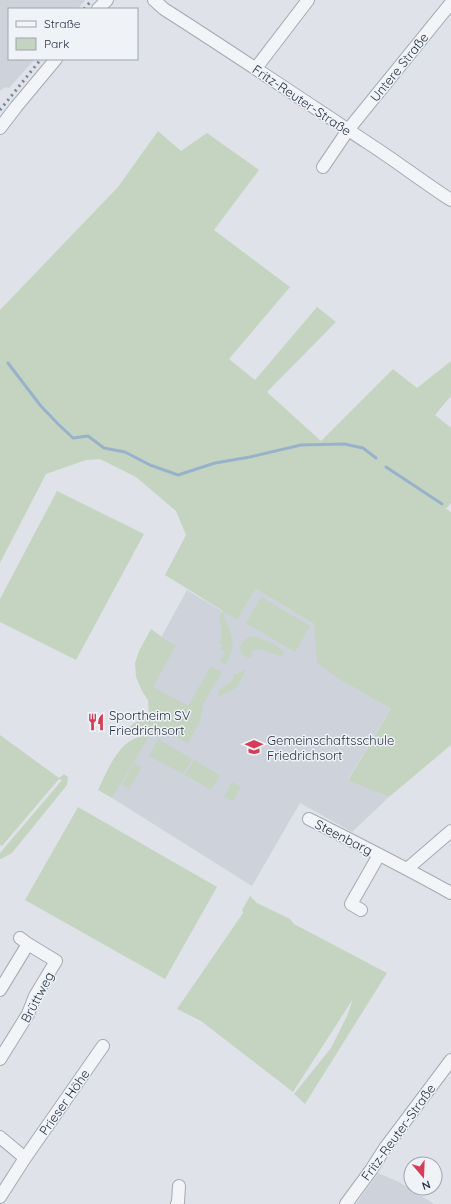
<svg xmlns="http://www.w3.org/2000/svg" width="451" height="1204" viewBox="0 0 451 1204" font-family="Quicksand,sans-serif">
  <rect width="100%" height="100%" fill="#dfe3e9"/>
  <!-- built -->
  <path fill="#cdd2db" d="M 0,0 L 85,0 L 78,9 L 9,9 L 9,59 L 35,59 L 9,88 L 5,87 L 0,91 Z
    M 256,589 L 314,624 L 344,682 L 391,709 L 348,779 L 389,797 L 352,832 L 300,803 L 252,886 L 112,798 L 157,715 L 143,683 L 151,656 L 187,590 L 237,620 Z
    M 378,1173 L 399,1182 L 434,1204 L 356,1204 Z"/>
  <!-- green -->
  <path fill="#c5d4c0" d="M 158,131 L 181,151 L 207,133 L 259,170 L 214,230 L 290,287 L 229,359 L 255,380 L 317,307 L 336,322 L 267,392 L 321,441 L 393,369 L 417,388 L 451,361 L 451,396 L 435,415 L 451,428 L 451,503 L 446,509 L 451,512 L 451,745 L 389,797 L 348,780 L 391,709 L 344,682 L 317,663 L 314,624 L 256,589 L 237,620 L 223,612 C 229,633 240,643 225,664 L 220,661 L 225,652 L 220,649 L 223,645 L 219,643 L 221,638 L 222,630 L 219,618 L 223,611 L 165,575 L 186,535 L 176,511 L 136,477 L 100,459 L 86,460 L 46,474 L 0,563 L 0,310 L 118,187 Z
    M 57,491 L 144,534 L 76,660 L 0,622 L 0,599 Z
    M 261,597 L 310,626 L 295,652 L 246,623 Z
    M 151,629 L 166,640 L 176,645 L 153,687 L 188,706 L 211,666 L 222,672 L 203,704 L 200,721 L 188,743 C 173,736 153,721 135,728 C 130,729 125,733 121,735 L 134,723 L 149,717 L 148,700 L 142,691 L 136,677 L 135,663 L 139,651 Z
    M 253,636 C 261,638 279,645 284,652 L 282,656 C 272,656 261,644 251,652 L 252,655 L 251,657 L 249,658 L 243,655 L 240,651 C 240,643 245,638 253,636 Z
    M 246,670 L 236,688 L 225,693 L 219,697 L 218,692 C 223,686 230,684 234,678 L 233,675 Z
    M 0,735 L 59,778 L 64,774 L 68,777 L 67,785 L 12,853 L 1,859 L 0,859 L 0,853 L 62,780 L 59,779 L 2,846 L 0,845 Z
    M 143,736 L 148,738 L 112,798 L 98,790 C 108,770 118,740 143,736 Z
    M 158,739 L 192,759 L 183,774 L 149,756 Z
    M 194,760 L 220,775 L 211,790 L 185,775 Z
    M 134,763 L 142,767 L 129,789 L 122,784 Z
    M 232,782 L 241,787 L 233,801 L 224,797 Z
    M 78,807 L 217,887 L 165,979 L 25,900 Z
    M 250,896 L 257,903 L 290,919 L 294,924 L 387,973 L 305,1104 L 294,1094 L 331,1048 L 347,1016 L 353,999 L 293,1092 L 201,1021 L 177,1009 L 243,913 L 242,910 Z"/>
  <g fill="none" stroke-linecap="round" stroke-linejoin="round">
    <!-- stream -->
    <path stroke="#98b2cb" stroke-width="3" d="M 8,363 L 40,405 L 58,424 L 73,438 L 88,436 L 104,448 L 125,452 L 150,465 L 178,475 L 215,463 L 250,457 L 301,445 L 344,444 L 363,448 L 376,458
      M 386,467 L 442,504"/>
    <!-- minor casing -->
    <g stroke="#a4aab3" stroke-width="14">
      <path id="minor" d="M 154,0 L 164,9 C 233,53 300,98 368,143 C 396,161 423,182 451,200
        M 98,9 L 107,0
        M 256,68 L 308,0
        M 0,128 L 16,107 L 56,59
        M 323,167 L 348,130 L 451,3
        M 309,819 C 357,843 404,867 451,893
        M 407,869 L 451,831
        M 361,910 L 351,904 L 379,855
        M 0,990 L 28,944 L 20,938
        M 0,1059 L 28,1014 L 35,996 L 56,961 L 28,944
        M 0,1137 L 25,1158 L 0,1197
        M 25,1158 L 103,1046
        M 177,1204 L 178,1202 L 179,1186
        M 346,1204 L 371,1170 L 385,1148 L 451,1060"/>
    </g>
    <!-- minor -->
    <use href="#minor" stroke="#f2f4f7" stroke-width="12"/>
    <!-- rail -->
    <path stroke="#788394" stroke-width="3" stroke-dasharray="2 4" stroke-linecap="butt" d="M 84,9 L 92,0
      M 0,110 L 41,59"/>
  </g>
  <!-- icons -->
  <defs>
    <g id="restaurant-bare" transform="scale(1.38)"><path d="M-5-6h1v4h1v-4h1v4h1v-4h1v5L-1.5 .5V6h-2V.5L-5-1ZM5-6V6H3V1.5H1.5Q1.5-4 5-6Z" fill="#d63d56" stroke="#eff2f7" stroke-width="2.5" paint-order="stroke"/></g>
    <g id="school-bare" transform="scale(1.38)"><path d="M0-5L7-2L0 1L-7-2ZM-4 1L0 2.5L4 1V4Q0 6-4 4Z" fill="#d63d56" stroke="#eff2f7" stroke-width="2.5" paint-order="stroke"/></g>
  </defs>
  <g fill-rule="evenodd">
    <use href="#restaurant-bare" x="96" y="722"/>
    <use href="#school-bare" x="254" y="747"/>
  </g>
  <g text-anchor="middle" stroke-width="3" stroke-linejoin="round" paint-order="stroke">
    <!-- street labels -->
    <g font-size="13" fill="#273141" stroke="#eff2f7">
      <text transform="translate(399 67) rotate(-51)" y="5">Untere Straße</text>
      <text transform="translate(302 100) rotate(34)" y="5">Fritz-Reuter-Straße</text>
      <text transform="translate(344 837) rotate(27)" y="5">Steenbarg</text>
      <text transform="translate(37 997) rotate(-62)" y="5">Brüttweg</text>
      <text transform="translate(64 1102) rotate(-55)" y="5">Prieser Höhe</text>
      <text transform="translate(398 1132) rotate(-54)" y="5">Fritz-Reuter-Straße</text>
    </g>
    <!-- poi labels -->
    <g font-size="13" fill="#273141" stroke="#eff2f7" text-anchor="start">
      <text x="109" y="720">Sportheim SV<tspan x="109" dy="15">Friedrichsort</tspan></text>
      <text x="267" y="745">Gemeinschaftsschule<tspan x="267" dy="15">Friedrichsort</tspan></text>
    </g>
  </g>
  <!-- legend -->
  <rect x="8" y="8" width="130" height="52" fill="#eff2f7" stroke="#9fa5ae"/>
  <rect x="16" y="21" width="20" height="6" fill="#f2f4f7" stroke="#9fa5ae"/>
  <text x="44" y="28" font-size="12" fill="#273141">Straße</text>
  <rect x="16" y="38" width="20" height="12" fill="#c5d4c0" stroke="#9fa5ae"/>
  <text x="44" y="48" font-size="12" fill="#273141">Park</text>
  <!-- north arrow -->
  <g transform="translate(423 1176) rotate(161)"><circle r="19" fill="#eff2f7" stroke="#9fa5ae"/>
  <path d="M0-3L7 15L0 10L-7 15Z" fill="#d63d56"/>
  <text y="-6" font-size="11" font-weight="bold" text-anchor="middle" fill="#273141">N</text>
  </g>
</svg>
